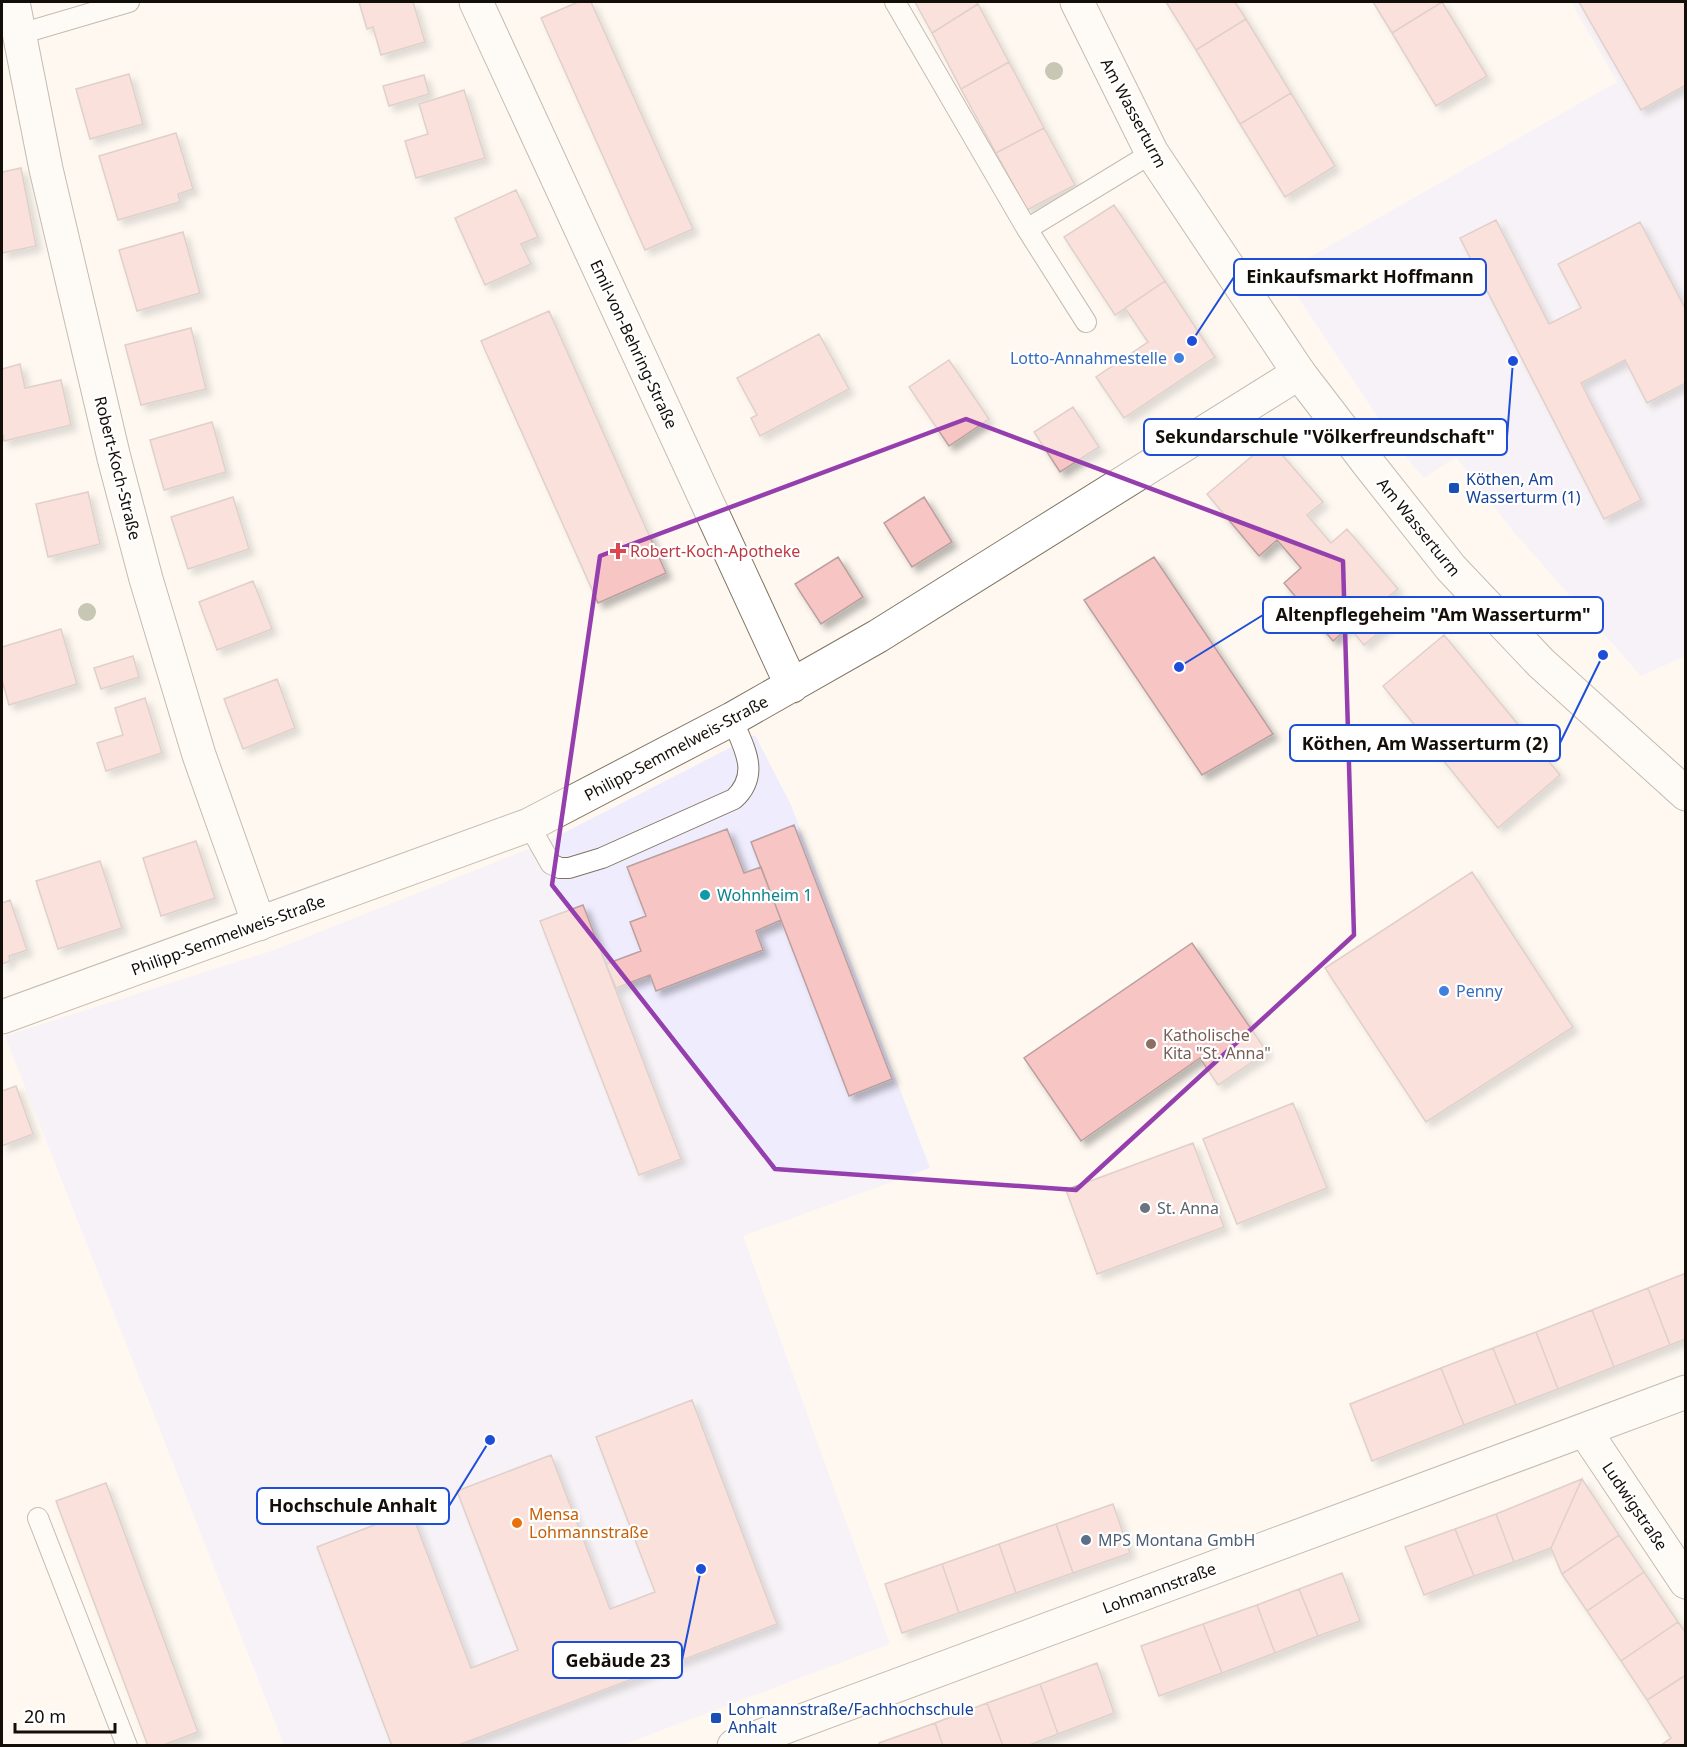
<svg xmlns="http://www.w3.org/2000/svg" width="1687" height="1747" viewBox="0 0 1687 1747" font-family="'Noto Sans',sans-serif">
  <defs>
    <filter id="shadow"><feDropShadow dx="5.5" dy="5.5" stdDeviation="3" flood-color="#0004"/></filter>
  </defs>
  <rect width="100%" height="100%" fill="#fef8f0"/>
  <!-- education -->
  <path fill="#efecfe" d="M 1571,2 L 1685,2 L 1685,656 L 1641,676 L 1513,531 L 1456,457 L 1424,478 L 1399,449 L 1282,273 L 1617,82 Z
    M 755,735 L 791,805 L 930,1168 L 743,1236 L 890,1644 L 622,1745 L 284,1745 L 5,1036 L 274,950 L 544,843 Z"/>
  <!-- building -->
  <path fill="#f7c5c3" stroke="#baa09f" stroke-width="1.5" filter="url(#shadow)" d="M 359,2 L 413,2 L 425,42 L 381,55 L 373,27 L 367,29 Z
    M 578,2 L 591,2 L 693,229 L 645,250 L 541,18 Z
    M 915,2 L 976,2 L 978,4 L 932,33 Z
    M 1166,2 L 1235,2 L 1246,19 L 1196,50 Z
    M 1373,2 L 1442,2 L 1392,33 Z
    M 1442,2 L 1487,76 L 1436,106 L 1392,33 Z
    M 1579,2 L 1686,2 L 1686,85 L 1641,110 Z
    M 978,4 L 1009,62 L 961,89 L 932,33 Z
    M 1246,19 L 1291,93 L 1240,124 L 1196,50 Z
    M 1009,62 L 1044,128 L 996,153 L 961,89 Z
    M 129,74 L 143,124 L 90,139 L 76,89 Z
    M 424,75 L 429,94 L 389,106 L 383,86 Z
    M 464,90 L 485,158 L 416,178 L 405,141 L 428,134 L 419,104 Z
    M 1291,93 L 1335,166 L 1285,197 L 1240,124 Z
    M 1044,128 L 1075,185 L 1027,210 L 996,153 Z
    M 176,133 L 193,189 L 178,194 L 180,202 L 118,220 L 99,156 Z
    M 21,168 L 36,246 L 2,253 L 2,172 Z
    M 516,190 L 538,237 L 521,244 L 531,264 L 485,285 L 455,218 Z
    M 1114,205 L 1165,281 L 1115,315 L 1064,237 Z
    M 1496,220 L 1549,324 L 1581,308 L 1558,264 L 1640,222 L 1686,310 L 1686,383 L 1647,403 L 1625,360 L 1581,383 L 1641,500 L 1604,519 L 1460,238 Z
    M 183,232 L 200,293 L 137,311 L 119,250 Z
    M 1165,281 L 1215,357 L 1124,418 L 1096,377 L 1148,342 L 1125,308 Z
    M 549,311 L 666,573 L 598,603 L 481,341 Z
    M 191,328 L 206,389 L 141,405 L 125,345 Z
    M 819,334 L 849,389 L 760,436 L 751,418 L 757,415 L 737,378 Z
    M 949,360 L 989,419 L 949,446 L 909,387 Z
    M 20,364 L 25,388 L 61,380 L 71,425 L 4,441 L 3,435 L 2,435 L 2,369 Z
    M 1073,407 L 1099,447 L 1060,472 L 1034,432 Z
    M 212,422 L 226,472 L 164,490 L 150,440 Z
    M 1270,441 L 1323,502 L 1307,515 L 1331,543 L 1347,529 L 1398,589 L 1383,601 L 1397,617 L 1364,645 L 1349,627 L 1333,641 L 1284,583 L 1301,568 L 1277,540 L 1259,556 L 1207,494 Z
    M 88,492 L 100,544 L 48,557 L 36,504 Z
    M 233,497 L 249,549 L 188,569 L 171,517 Z
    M 924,497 L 952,542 L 912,567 L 884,523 Z
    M 838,557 L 863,597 L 821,624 L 795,584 Z
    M 1154,557 L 1273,734 L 1202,775 L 1084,600 Z
    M 253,581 L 272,629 L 217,650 L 199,602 Z
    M 61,629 L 77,684 L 9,705 L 2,680 L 2,647 Z
    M 1444,635 L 1560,775 L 1498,828 L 1383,686 Z
    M 133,656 L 139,677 L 101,689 L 94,668 Z
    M 277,679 L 295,728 L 243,749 L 224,699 Z
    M 145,698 L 162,753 L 106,771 L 97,743 L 123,735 L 115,708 Z
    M 794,825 L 892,1079 L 849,1096 L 751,842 Z
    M 727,829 L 744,873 L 761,867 L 781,920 L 756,931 L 763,950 L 656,991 L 650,975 L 616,988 L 606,964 L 641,951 L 630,922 L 646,916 L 627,867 Z
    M 196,841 L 215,898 L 161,916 L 143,858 Z
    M 100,861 L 122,928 L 58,949 L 36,881 Z
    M 1472,872 L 1573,1027 L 1426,1122 L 1325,968 Z
    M 10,900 L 27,950 L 9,956 L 10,961 L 2,964 L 2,903 Z
    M 583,905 L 681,1159 L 639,1175 L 540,921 Z
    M 1192,943 L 1267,1052 L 1218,1085 L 1200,1058 L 1081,1141 L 1024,1058 Z
    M 16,1086 L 33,1134 L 2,1146 L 2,1091 Z
    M 1293,1103 L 1327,1188 L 1237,1224 L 1203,1139 Z
    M 1193,1143 L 1224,1227 L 1097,1274 L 1066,1190 Z
    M 1686,1273 L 1686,1339 L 1670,1345 L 1648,1288 Z
    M 1648,1288 L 1670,1345 L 1614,1367 L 1592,1310 Z
    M 1592,1310 L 1614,1367 L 1558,1389 L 1536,1332 Z
    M 1536,1332 L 1558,1389 L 1516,1405 L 1493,1348 Z
    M 1493,1348 L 1516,1405 L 1464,1425 L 1441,1368 Z
    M 1441,1368 L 1464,1425 L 1372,1461 L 1350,1404 Z
    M 692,1400 L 777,1624 L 456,1746 L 392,1746 L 317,1547 L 411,1511 L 471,1668 L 518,1650 L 457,1491 L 551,1455 L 610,1609 L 655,1592 L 596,1437 Z
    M 1582,1479 L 1551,1548 L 1514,1562 L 1496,1514 Z
    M 1582,1479 L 1619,1535 L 1562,1574 L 1551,1548 Z
    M 106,1483 L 198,1732 L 161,1746 L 148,1746 L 56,1501 Z
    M 1113,1504 L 1130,1553 L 1073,1573 L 1056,1524 Z
    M 1496,1514 L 1514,1562 L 1474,1576 L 1455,1529 Z
    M 1056,1524 L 1073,1573 L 1016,1593 L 999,1544 Z
    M 1455,1529 L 1474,1576 L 1424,1595 L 1405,1547 Z
    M 1619,1535 L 1644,1572 L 1587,1611 L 1562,1574 Z
    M 999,1544 L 1016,1593 L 959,1613 L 942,1564 Z
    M 942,1564 L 959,1613 L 902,1633 L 885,1584 Z
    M 1644,1572 L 1678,1622 L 1621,1661 L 1587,1611 Z
    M 1342,1573 L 1360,1621 L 1318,1636 L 1299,1589 Z
    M 1299,1589 L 1318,1636 L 1275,1653 L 1257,1605 Z
    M 1257,1605 L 1275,1653 L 1222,1673 L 1203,1624 Z
    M 1678,1622 L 1686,1633 L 1686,1675 L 1647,1700 L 1621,1661 Z
    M 1203,1624 L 1222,1673 L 1159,1696 L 1141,1646 Z
    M 1097,1663 L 1114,1713 L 1058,1734 L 1040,1684 Z
    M 1686,1675 L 1686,1746 L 1660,1746 L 1671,1738 L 1647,1700 Z
    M 1040,1684 L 1058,1734 L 1027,1746 L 1003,1746 L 987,1703 Z
    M 987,1703 L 1003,1746 L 943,1746 L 935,1723 Z
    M 935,1723 L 943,1746 L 880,1746 L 879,1743 Z"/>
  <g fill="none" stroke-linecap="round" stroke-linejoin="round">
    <!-- service casing -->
    <g stroke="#807362" stroke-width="22">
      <path id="service" d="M 895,2 L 1027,229
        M 20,34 L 129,2
        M 1086,322 L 1027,229 L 1152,153
        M 529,825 L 551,864 L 560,868 L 569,868 L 602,858 L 734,799 C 761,774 744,748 732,719
        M 38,1518 L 127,1746"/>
    </g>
    <!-- minor casing -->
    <g stroke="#807362" stroke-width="35">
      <path id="minor" d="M 13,2 L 46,169 L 114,458 L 146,579 L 199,755 L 259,924
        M 476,2 L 792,686
        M 2,1017 L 529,825 L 732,719 L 878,636 L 1299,373
        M 1585,1431 L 1686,1582"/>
    </g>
    <!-- tertiary casing -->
    <g stroke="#807362" stroke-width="35">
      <path id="tertiary" d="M 1077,2 L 1152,153 L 1299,373 L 1371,467 L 1451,568 L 1541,663 L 1686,794"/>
    </g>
    <!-- secondary casing -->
    <g stroke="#807362" stroke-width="35">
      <path id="secondary" d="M 734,1746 L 1686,1392"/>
    </g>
    <!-- service -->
    <use href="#service" stroke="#fff" stroke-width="20"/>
    <!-- minor -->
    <use href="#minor" stroke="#fff" stroke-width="33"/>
    <!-- tertiary -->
    <use href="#tertiary" stroke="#fff" stroke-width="33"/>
    <!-- secondary -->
    <use href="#secondary" stroke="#fff" stroke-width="33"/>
  </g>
  <!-- trees -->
  <g fill="#878c6c">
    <circle cx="1054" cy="71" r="9"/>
    <circle cx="87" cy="612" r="9"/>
  </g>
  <!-- marked area -->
  <path d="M0 0H1687V1747H0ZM 966,419 L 1343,561 L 1354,935 L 1076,1190 L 775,1169 L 552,885 L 600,556 Z" fill="#fef8f0" fill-opacity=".55" fill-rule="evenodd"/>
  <path fill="none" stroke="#943fad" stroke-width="4.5" stroke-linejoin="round" d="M 966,419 L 1343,561 L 1354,935 L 1076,1190 L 775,1169 L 552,885 L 600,556 Z"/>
  <!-- markers -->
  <g fill="#3f7fe0" stroke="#fff" stroke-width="2">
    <circle cx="1179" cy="358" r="6"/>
    <circle cx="1444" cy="991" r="6"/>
  </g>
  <g fill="#1a4fb4" stroke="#fff" stroke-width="2">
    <rect x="1448" y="482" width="12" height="12" rx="3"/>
    <rect x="710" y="1712" width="12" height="12" rx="3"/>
  </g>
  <path fill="#e0444e" stroke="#fff" stroke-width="2" d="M615 542h6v6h6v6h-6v6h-6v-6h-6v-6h6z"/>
  <circle fill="#0f9aa8" stroke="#fff" stroke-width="2" cx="705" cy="895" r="6"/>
  <circle fill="#8d6e63" stroke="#fff" stroke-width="2" cx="1151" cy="1044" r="6"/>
  <circle fill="#6b7280" stroke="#fff" stroke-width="2" cx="1145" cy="1208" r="6"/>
  <circle fill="#e8710a" stroke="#fff" stroke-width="2" cx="517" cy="1523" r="6"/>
  <circle fill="#5c6f8a" stroke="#fff" stroke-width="2" cx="1086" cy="1540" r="6"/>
  <g text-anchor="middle" stroke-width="4.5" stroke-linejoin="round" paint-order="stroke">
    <!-- street labels -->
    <g font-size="16" fill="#130e08" stroke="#fff">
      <text transform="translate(1134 113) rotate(62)" y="6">Am Wasserturm</text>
      <text transform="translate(634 344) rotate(65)" y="6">Emil-von-Behring-Straße</text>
      <text transform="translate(118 468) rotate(76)" y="6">Robert-Koch-Straße</text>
      <text transform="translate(1419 527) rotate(51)" y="6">Am Wasserturm</text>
      <text transform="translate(676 748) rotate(-28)" y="6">Philipp-Semmelweis-Straße</text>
      <text transform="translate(228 935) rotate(-20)" y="6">Philipp-Semmelweis-Straße</text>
      <text transform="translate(1635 1506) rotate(56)" y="6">Ludwigstraße</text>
      <text transform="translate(1159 1588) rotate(-20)" y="6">Lohmannstraße</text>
    </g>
    <!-- shop labels -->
    <g font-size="16" fill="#366cbe" stroke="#fff" text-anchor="end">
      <text x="1167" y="364">Lotto-Annahmestelle</text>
      <text x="1456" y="997" text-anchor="start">Penny</text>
    </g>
    <!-- transit labels -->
    <g font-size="16" fill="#164399" stroke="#fff" text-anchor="start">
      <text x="1466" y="485">Köthen, Am<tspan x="1466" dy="18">Wasserturm (1)</tspan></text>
      <text x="728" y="1715">Lohmannstraße/Fachhochschule<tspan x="728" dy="18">Anhalt</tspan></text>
    </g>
    <!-- health labels -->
    <g font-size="16" fill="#be3a42" stroke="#fff" text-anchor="start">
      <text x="630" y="557">Robert-Koch-Apotheke</text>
    </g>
    <!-- culture labels -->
    <g font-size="16" fill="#0d838f" stroke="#fff" text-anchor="start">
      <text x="717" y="901">Wohnheim 1</text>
    </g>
    <!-- education labels -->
    <g font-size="16" fill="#785e54" stroke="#fff" text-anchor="start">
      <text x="1163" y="1041">Katholische<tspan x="1163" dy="18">Kita "St. Anna"</tspan></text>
    </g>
    <!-- worship labels -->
    <g font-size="16" fill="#5b616d" stroke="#fff" text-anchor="start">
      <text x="1157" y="1214">St. Anna</text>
    </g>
    <!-- food labels -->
    <g font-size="16" fill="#c56008" stroke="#fff" text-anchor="start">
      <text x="529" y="1520">Mensa<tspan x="529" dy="18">Lohmannstraße</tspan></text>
    </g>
    <!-- service labels -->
    <g font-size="16" fill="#4e5e75" stroke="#fff" text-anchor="start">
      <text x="1098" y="1546">MPS Montana GmbH</text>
    </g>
  </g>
  <!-- callouts -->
  <path fill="none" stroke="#1d4ed8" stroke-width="2" d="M1192 341L1234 277M1513 361L1507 437M1179 667L1263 615M1603 655L1560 743M490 1440L449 1506M701 1569L682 1660"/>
  <g fill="#1d4ed8" stroke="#fff" stroke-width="2">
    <circle cx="1192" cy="341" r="6"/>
    <circle cx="1513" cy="361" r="6"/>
    <circle cx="1179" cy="667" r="6"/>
    <circle cx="1603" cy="655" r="6"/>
    <circle cx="490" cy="1440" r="6"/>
    <circle cx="701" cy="1569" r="6"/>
  </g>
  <g fill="#fff" stroke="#1d4ed8" stroke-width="2">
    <rect x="1234" y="259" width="252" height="36" rx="6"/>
    <rect x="1144" y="419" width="363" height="36" rx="6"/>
    <rect x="1263" y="597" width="340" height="36" rx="6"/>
    <rect x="1290" y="725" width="270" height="36" rx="6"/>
    <rect x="257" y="1488" width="192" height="36" rx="6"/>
    <rect x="553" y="1642" width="129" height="36" rx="6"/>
  </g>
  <g font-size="18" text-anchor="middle" font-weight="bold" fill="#130e08">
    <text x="1360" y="283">Einkaufsmarkt Hoffmann</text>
    <text x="1325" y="443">Sekundarschule "Völkerfreundschaft"</text>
    <text x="1433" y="621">Altenpflegeheim "Am Wasserturm"</text>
    <text x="1425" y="750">Köthen, Am Wasserturm (2)</text>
    <text x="353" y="1512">Hochschule Anhalt</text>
    <text x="618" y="1667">Gebäude 23</text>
  </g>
  <!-- border -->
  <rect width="1687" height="1747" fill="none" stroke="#130e08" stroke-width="6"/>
  <!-- scale -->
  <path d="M15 1723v9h100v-9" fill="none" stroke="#130e08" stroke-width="3"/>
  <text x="24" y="1723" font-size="18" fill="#130e08" stroke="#ffffff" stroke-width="4.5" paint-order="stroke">20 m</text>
</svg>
